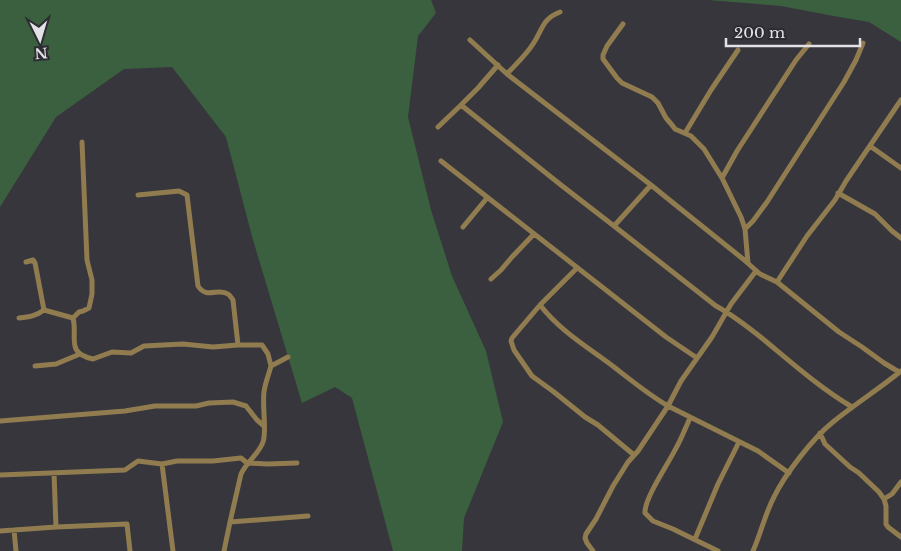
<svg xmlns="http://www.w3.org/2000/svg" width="901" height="551" viewBox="0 0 901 551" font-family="'Libre Baskerville',serif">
  <rect width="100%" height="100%" fill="#37363d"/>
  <!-- green -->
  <path fill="#3b603f" d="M 0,0 L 431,0 L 436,13 L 418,36 L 408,117 L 431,210 L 452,276 L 486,351 L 503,422 L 464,518 L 462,551 L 393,551 L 352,398 L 335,387 L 302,403 L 253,240 L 226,137 L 172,67 L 124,69 L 56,117 L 0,207 Z
    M 708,0 L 901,0 L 901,42 L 869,22 L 839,17 L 781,6 Z"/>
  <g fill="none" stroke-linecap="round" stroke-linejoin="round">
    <!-- street -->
    <path stroke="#907c4f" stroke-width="5" d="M 623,24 L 607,46 L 603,55 L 603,59 L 617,78 L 622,83 L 652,97 L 658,103 L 666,118 L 672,125 L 675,129 L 691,136 L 704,149 L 722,178 L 741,217 L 745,229 L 748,263
      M 470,40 L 507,74 L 651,185 L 667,198 L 743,259 L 760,274 L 777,282 L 839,332 L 862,347 L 884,363 L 899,372
      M 507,74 C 516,64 526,55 533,44 C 543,29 542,19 560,12
      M 461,105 L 478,88 L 498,65
      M 438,127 L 461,105 L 561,185 L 614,226
      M 685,133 L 711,90 L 738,50
      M 82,142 L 87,260 L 92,280 L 92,294 L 89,308 L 83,311 L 79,312 L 73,318 C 78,337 65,353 93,359 L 112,352 L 131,353 L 144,346 L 183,344 L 213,347 L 238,345
      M 870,146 L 901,168
      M 441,161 L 666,337 L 697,358
      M 722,178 L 737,151 L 796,60 L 809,44
      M 651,185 L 614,226 L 716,306 C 733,315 748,327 763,339 C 792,363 820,388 852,407
      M 838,193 L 875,214 L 892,231 L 901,238
      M 138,195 L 179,191 L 187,195 L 198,286 C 207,300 218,287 228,294 C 230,295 232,299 233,300 L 238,345 L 262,345 L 268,354 L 271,366
      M 463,227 L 487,198
      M 745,229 L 753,221 L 767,202 L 844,82 L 856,60 L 863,43
      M 26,262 L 33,260 L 35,263 L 44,310 L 73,318
      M 577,268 L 540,305 L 512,338 L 511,341 L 514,350 L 532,376 L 554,392 L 585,417 L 598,425 L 634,455
      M 756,271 L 731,304 L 712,337 L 681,381 L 668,406 L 758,451 L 789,473
      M 491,279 L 501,270 L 512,257 L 534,234
      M 777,282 L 807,236 L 835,200 L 846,181 L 901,100
      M 540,305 C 560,331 589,348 614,367 C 632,381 649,395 668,406 L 638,451 L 628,462 L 613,486 L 596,519 L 586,534 L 585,538 L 587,543 L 593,551
      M 19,318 C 29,317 36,316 44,310
      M 35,366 L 56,364 L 80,354
      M 690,418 C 685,429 681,440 675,450 C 668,464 644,499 645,513 L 653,521 L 673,529 L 718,551
      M 0,421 L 125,411 L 155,406 L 196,406 L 209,403 L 233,402 L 246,406 L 257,420 L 264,426
      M 820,433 L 825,444 L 850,467 L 859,473 L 879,492 L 884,499 L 886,506 L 886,524 L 888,527 L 901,537
      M 162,464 L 173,551
      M 54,473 L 56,527
      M 0,475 L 125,470 L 138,461 L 162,464 L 177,461 L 213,461 L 241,458 L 247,463 L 267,464 L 297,463
      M 884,499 L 892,494 L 901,482
      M 230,522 L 241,474 C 247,461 259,454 263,442 C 267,430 262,407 264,392 C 265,383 269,374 271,366 L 288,357
      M 14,530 L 16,551
      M 0,531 L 56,527 L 127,524 L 130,551
      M 695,539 L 718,484 L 739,442
      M 224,551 L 230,522 L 308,516
      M 753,551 C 761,533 765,514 774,497 C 785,474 813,438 833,422 C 855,404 879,389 901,371"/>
  </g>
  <!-- north arrow -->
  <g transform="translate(40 40) rotate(175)" stroke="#2d2c32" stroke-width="4" paint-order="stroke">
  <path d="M0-4L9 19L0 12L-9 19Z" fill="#e2e1e5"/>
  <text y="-8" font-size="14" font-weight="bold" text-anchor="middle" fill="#e2e1e5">N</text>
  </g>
  <!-- scale -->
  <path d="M726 38v8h134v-8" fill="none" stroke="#e2e1e5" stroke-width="2.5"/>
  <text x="734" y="38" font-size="15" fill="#e2e1e5" stroke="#2d2c32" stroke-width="4" paint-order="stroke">200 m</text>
</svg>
